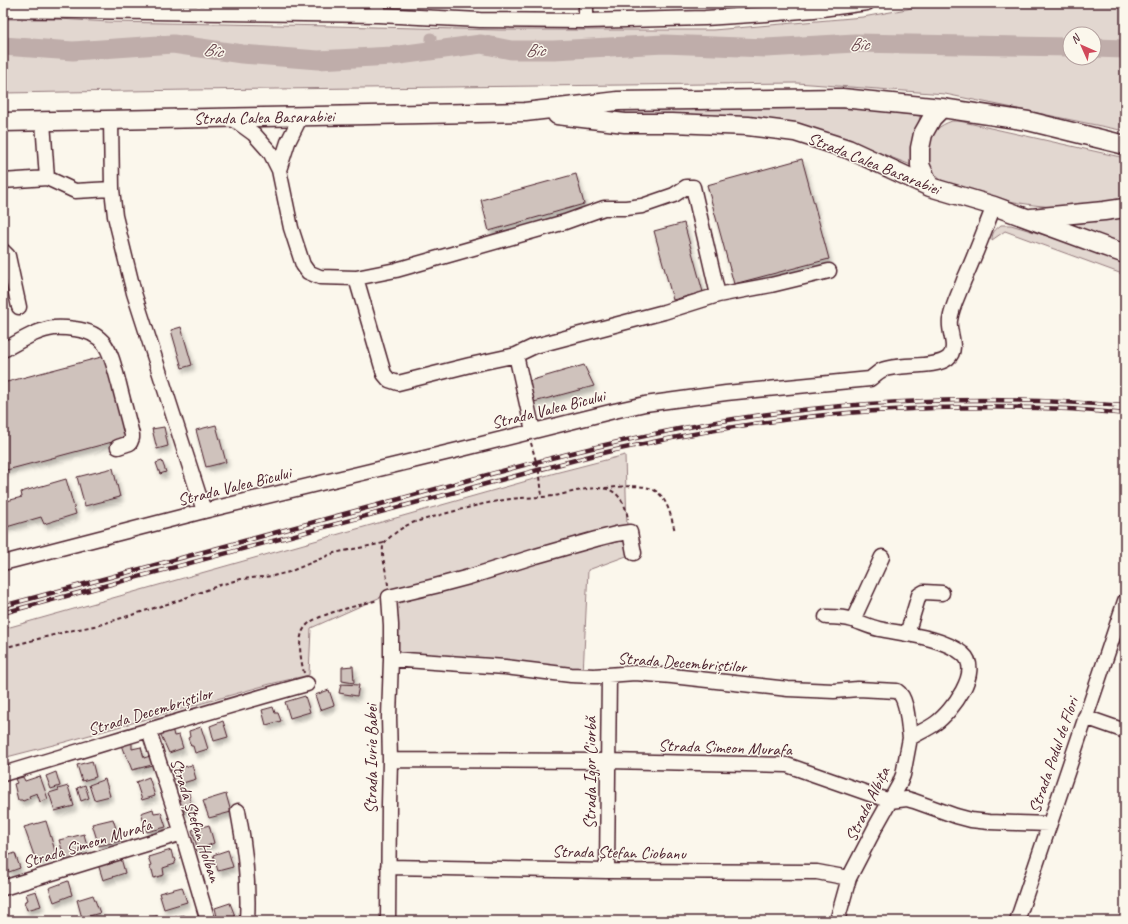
<svg xmlns="http://www.w3.org/2000/svg" width="1128" height="924" viewBox="0 0 1128 924" font-family="Caveat,sans-serif">
  <defs>
    <filter id="shadow"><feDropShadow dx="2.5" dy="4.5" stdDeviation="2" flood-color="#0004"/></filter>
  </defs>
  <rect width="100%" height="100%" fill="#fbf7ec"/>
  <filter id="ink" filterUnits="userSpaceOnUse"><feTurbulence type="fractalNoise" baseFrequency=".025" numOctaves="2"/><feDisplacementMap in="SourceGraphic" scale="8" xChannelSelector="R" yChannelSelector="G"/><feConvolveMatrix kernelMatrix="1 2 1 2 8 2 1 2 1" color-interpolation-filters="sRGB"/></filter>
  <g filter="url(#ink)">
    <!-- green -->
    <path fill="#e2d7d0" stroke="#967b7e" fill-rule="evenodd" d="M 929,3 L 1125,3 L 1125,131 L 945,94 L 797,83 L 191,90 L 3,93 L 3,19 L 59,19 L 109,22 L 333,26 L 501,30 L 713,30 L 863,17 L 907,9 ZM 1070,34 L 1094,34 L 1094,58 L 1070,58 Z
      M 807,108 L 863,109 L 920,116 L 911,165 L 847,140 L 773,120 L 722,116 L 625,116 L 625,110 Z
      M 952,121 L 959,121 L 1125,158 L 1125,202 C 1107,204 1089,207 1071,207 C 1037,208 1004,201 972,191 C 963,188 952,186 943,181 C 932,175 923,158 927,145 C 931,132 940,125 952,121 Z
      M 1125,214 L 1125,249 L 1070,224 L 1072,221 Z
      M 1001,225 L 1011,225 L 1081,246 L 1125,260 L 1125,275 L 1005,231 L 992,240 C 992,232 995,230 1001,225 Z
      M 625,455 L 627,528 L 383,596 L 311,628 L 309,675 L 270,684 L 65,742 L 3,758 L 3,629 L 555,473 Z
      M 625,536 L 632,554 L 588,570 L 583,674 L 398,655 L 395,627 L 396,597 Z"/>
    <g fill="none" stroke-linecap="round" stroke-linejoin="round">
      <!-- canal -->
      <path stroke="#bfadaa" stroke-width="11" d="M 431,50 L 431,38"/>
      <!-- river -->
      <path stroke="#bfadaa" stroke-width="19" d="M 3,46 L 73,51 L 173,44 L 242,54 L 318,60 L 392,56 L 481,44 L 511,50 L 554,50 L 664,44 L 766,48 L 855,43 L 1070,47
        M 1094,48 L 1125,49"/>
    </g>
    <!-- building -->
    <path fill="#cfc2bc" stroke="#4a1f2b" filter="url(#shadow)" d="M 802,159 L 829,259 L 734,284 L 707,185 Z
      M 576,174 L 584,204 L 489,231 L 481,200 Z
      M 684,223 L 703,292 L 673,300 L 654,231 Z
      M 181,327 L 192,365 L 182,368 L 171,330 Z
      M 109,355 L 131,437 L 3,471 L 3,383 Z
      M 584,365 L 594,386 L 534,402 L 529,381 Z
      M 216,425 L 226,462 L 206,467 L 196,430 Z
      M 164,427 L 168,446 L 157,449 L 152,429 Z
      M 162,461 L 166,472 L 160,474 L 156,463 Z
      M 113,468 L 120,497 L 85,506 L 77,477 Z
      M 66,479 L 76,514 L 44,524 L 41,517 L 3,528 L 3,502 L 22,497 L 21,492 Z
      M 353,666 L 354,683 L 342,681 L 342,667 Z
      M 341,684 L 359,685 L 357,696 L 339,693 Z
      M 329,690 L 334,705 L 320,710 L 315,695 Z
      M 305,696 L 310,712 L 290,718 L 285,702 Z
      M 273,707 L 275,713 L 278,713 L 281,721 L 266,725 L 262,710 Z
      M 223,721 L 228,737 L 214,741 L 210,726 Z
      M 201,727 L 208,749 L 195,753 L 193,746 L 191,746 L 188,738 L 190,737 L 189,731 Z
      M 172,728 L 174,736 L 179,735 L 183,748 L 169,753 L 160,733 Z
      M 130,741 L 132,744 L 132,749 L 141,747 L 144,758 L 150,756 L 152,765 L 132,770 L 125,752 L 124,753 L 121,745 Z
      M 92,761 L 96,777 L 82,781 L 77,765 Z
      M 192,765 L 196,779 L 173,786 L 168,771 Z
      M 56,772 L 60,786 L 51,789 L 46,776 Z
      M 40,776 L 48,799 L 40,802 L 37,793 L 29,796 L 30,798 L 23,801 L 22,800 L 18,800 L 14,784 L 17,783 L 15,779 L 23,777 L 25,781 Z
      M 149,777 L 155,796 L 142,800 L 136,782 Z
      M 105,779 L 110,796 L 94,800 L 89,785 Z
      M 85,785 L 89,798 L 81,801 L 77,788 Z
      M 68,786 L 74,806 L 55,811 L 49,793 L 59,790 L 58,789 Z
      M 189,793 L 192,808 L 181,812 L 176,797 Z
      M 226,794 L 231,812 L 209,818 L 203,801 Z
      M 153,809 L 154,813 L 161,812 L 166,827 L 147,832 L 141,813 Z
      M 113,819 L 120,841 L 99,846 L 92,824 Z
      M 46,821 L 56,854 L 36,861 L 24,827 Z
      M 209,825 L 214,843 L 198,850 L 192,830 Z
      M 84,834 L 87,845 L 83,847 L 84,850 L 73,853 L 75,859 L 66,862 L 59,840 Z
      M 171,850 L 173,858 L 175,858 L 176,861 L 175,862 L 175,864 L 163,868 L 164,875 L 154,878 L 152,870 L 151,870 L 149,866 L 151,865 L 148,857 Z
      M 228,850 L 233,867 L 218,871 L 213,855 Z
      M 15,853 L 20,868 L 9,872 L 4,857 Z
      M 121,858 L 125,873 L 103,880 L 98,864 L 107,862 L 107,865 L 113,863 L 113,861 Z
      M 68,881 L 72,895 L 54,902 L 49,888 Z
      M 182,887 L 187,902 L 164,909 L 159,893 Z
      M 36,891 L 41,906 L 27,910 L 24,902 L 28,900 L 26,894 Z
      M 93,895 L 100,913 L 82,918 L 77,900 Z
      M 230,903 L 235,916 L 237,915 L 239,921 L 218,921 L 215,908 Z
      M 184,915 L 186,919 L 192,917 L 193,921 L 169,921 L 168,919 Z
      M 157,916 L 159,921 L 147,921 L 147,918 Z"/>
    <g fill="none" stroke-linecap="round" stroke-linejoin="round">
      <!-- minor casing -->
      <g stroke="#4a1f2b" stroke-width="17">
        <path id="minor" d="M 377,3 L 378,15
          M 586,3 L 586,21
          M 3,10 L 378,15 L 480,20 L 586,21 L 705,18 L 766,14 L 814,10 L 867,3
          M 232,118 L 254,134 L 270,152 L 279,170 L 291,228 L 303,265 L 308,272 L 320,277 L 356,278 L 396,270 L 565,222 L 604,208 L 626,208 L 642,206 L 674,195 L 686,187 L 693,187 L 718,295
          M 111,120 L 112,189 L 115,216 L 134,293 L 204,511
          M 43,122 L 47,178
          M 279,170 L 288,142 L 301,116
          M 3,181 L 47,178 L 75,191 L 112,189
          M 3,251 L 8,256 L 19,307
          M 356,278 L 384,374 L 389,380 L 398,383 L 470,365 L 516,355 L 535,346 L 664,312 L 718,295 L 771,285 L 829,271
          M 3,350 C 19,342 36,330 54,328 C 61,327 68,328 75,329 C 109,333 111,356 119,384 C 123,401 128,418 132,435 L 132,438 L 130,443 L 118,447
          M 516,355 L 533,431
          M 3,563 L 204,511 L 462,449 L 614,411 L 645,404 L 726,393 L 870,379 C 874,376 878,372 882,370 C 899,363 935,369 948,358 C 959,349 948,332 950,320 C 952,306 959,294 964,280 C 975,256 984,231 994,206
          M 826,617 C 836,617 844,617 853,620 C 862,623 870,627 879,629 C 904,634 942,637 963,654 C 983,671 951,712 936,723 C 928,729 918,733 910,738 L 903,775 L 899,785 L 876,826 L 849,878 L 837,921
          M 853,620 L 882,557
          M 907,634 L 919,595 L 924,592 L 942,593
          M 391,659 L 505,667 L 571,675 L 594,676 L 635,673 L 672,676 L 788,689 L 834,691 L 858,689 L 897,691 C 908,698 908,725 910,738
          M 1085,717 L 1125,731
          M 149,731 L 182,833 L 208,921
          M 390,760 L 608,761 L 787,765 L 890,801 L 907,799 L 914,801 L 956,816 L 971,820 L 989,822 L 1049,824
          M 3,774 C 104,744 205,712 307,684
          M 238,811 C 245,847 249,884 247,921
          M 388,867 L 607,871 L 817,872 L 849,878
          M 607,871 L 609,675
          M 3,888 L 182,833
          M 388,921 L 389,805 L 390,760 L 389,717 L 391,659 L 391,625 L 389,597 L 435,586 L 469,577 L 536,556 L 596,539 L 616,534 L 630,532 L 634,553
          M 1017,921 L 1125,601"/>
      </g>
      <!-- major casing -->
      <g stroke="#4a1f2b" stroke-width="21">
        <path id="major" d="M 557,115 L 625,123 L 672,123 L 748,126 L 795,132 L 848,149 L 930,187 L 994,206 L 1125,254
          M 3,122 L 525,112 L 618,101 L 842,98 L 942,108 L 1028,121 L 1125,145
          M 930,187 L 920,165 L 920,148 L 923,134 L 932,118 L 942,108
          M 1031,218 L 1104,211 L 1125,208"/>
      </g>
      <!-- path -->
      <path stroke="#4a1f2b" stroke-width="2" stroke-dasharray="4 3" stroke-linecap="butt" d="M 531,443 L 540,476 L 542,497
        M 605,488 C 652,484 664,482 675,532
        M 388,585 C 387,575 380,551 384,543 C 385,542 387,540 388,539 C 397,531 404,526 415,522 C 444,514 474,505 504,500 C 520,497 537,498 553,496 C 569,494 593,484 610,490 C 621,495 627,508 628,520
        M 3,648 L 69,631 L 99,625 L 177,601 L 220,585 L 241,579 L 273,576 L 289,572 L 334,553 L 384,543
        M 304,673 C 301,661 298,644 302,633 C 303,629 308,623 312,621 C 330,611 358,606 378,600"/>
      <!-- minor -->
      <use href="#minor" stroke="#fbf7ec" stroke-width="14"/>
      <!-- major -->
      <use href="#major" stroke="#fbf7ec" stroke-width="18"/>
      <!-- rail casing -->
      <g stroke="#4a1f2b" stroke-width="4.5">
        <path id="rail" d="M 3,606 C 125,573 248,540 370,507 C 491,474 611,439 734,419 C 863,399 995,395 1125,406
          M 3,613 L 594,455 C 654,441 714,429 775,421 C 872,408 970,405 1068,409 C 1087,410 1106,412 1125,414"/>
      </g>
      <!-- rail -->
      <use href="#rail" stroke="#fbf7ec" stroke-width="3" stroke-dasharray="9" stroke-linecap="butt"/>
    </g>
  </g>
  <g text-anchor="middle" stroke-width="3" stroke-linejoin="round" paint-order="stroke">
    <!-- street labels -->
    <g font-size="17" fill="#4a1f2b" stroke="#fbf7ec">
      <text transform="translate(264 117) rotate(-1)" y="6">Strada Calea Basarabiei</text>
      <text transform="translate(874 163) rotate(22)" y="6">Strada Calea Basarabiei</text>
      <text transform="translate(548 409) rotate(-14)" y="6">Strada Valea Bîcului</text>
      <text transform="translate(234 486) rotate(-14)" y="6">Strada Valea Bîcului</text>
      <text transform="translate(682 662) rotate(4)" y="6">Strada Decembriștilor</text>
      <text transform="translate(150 711) rotate(-17)" y="6">Strada Decembriștilor</text>
      <text transform="translate(725 747) rotate(2)" y="6">Strada Simeon Murafa</text>
      <text transform="translate(1053 755) rotate(-71)" y="6">Strada Podul de Flori</text>
      <text transform="translate(371 759) rotate(-90)" y="6">Strada Iurie Babei</text>
      <text transform="translate(590 773) rotate(-90)" y="6">Strada Igor Ciorbă</text>
      <text transform="translate(867 804) rotate(-64)" y="6">Strada Albița</text>
      <text transform="translate(196 820) rotate(72)" y="6">Strada Ștefan Holban</text>
      <text transform="translate(87 843) rotate(-17)" y="6">Strada Simeon Murafa</text>
      <text transform="translate(619 852) rotate(1)" y="6">Strada Ștefan Ciobanu</text>
    </g>
    <!-- water labels -->
    <g font-size="18" font-style="italic" fill="#6d4a51" stroke="#fbf7ec">
      <text x="859" y="50">Bîc</text>
      <text transform="translate(213 50) rotate(8)" y="6">Bîc</text>
      <text x="535" y="56">Bîc</text>
    </g>
  </g>
  <!-- margin -->
  <rect width="1128" height="924" fill="none" stroke="#fbf7ec" stroke-width="16"/>
  <rect x="8" y="8" width="1112" height="908" fill="none" stroke="#4a1f2b" stroke-width="1.5" filter="url(#ink)"/>
  <!-- north arrow -->
  <g transform="translate(1082 46) rotate(315)"><circle r="19" fill="#fbf7ec" stroke="#b4a19f"/>
  <path d="M0-3L7 15L0 10L-7 15Z" fill="#d1495b"/>
  <text y="-6" font-size="11" font-weight="bold" text-anchor="middle" fill="#4a1f2b">N</text>
  </g>
</svg>
